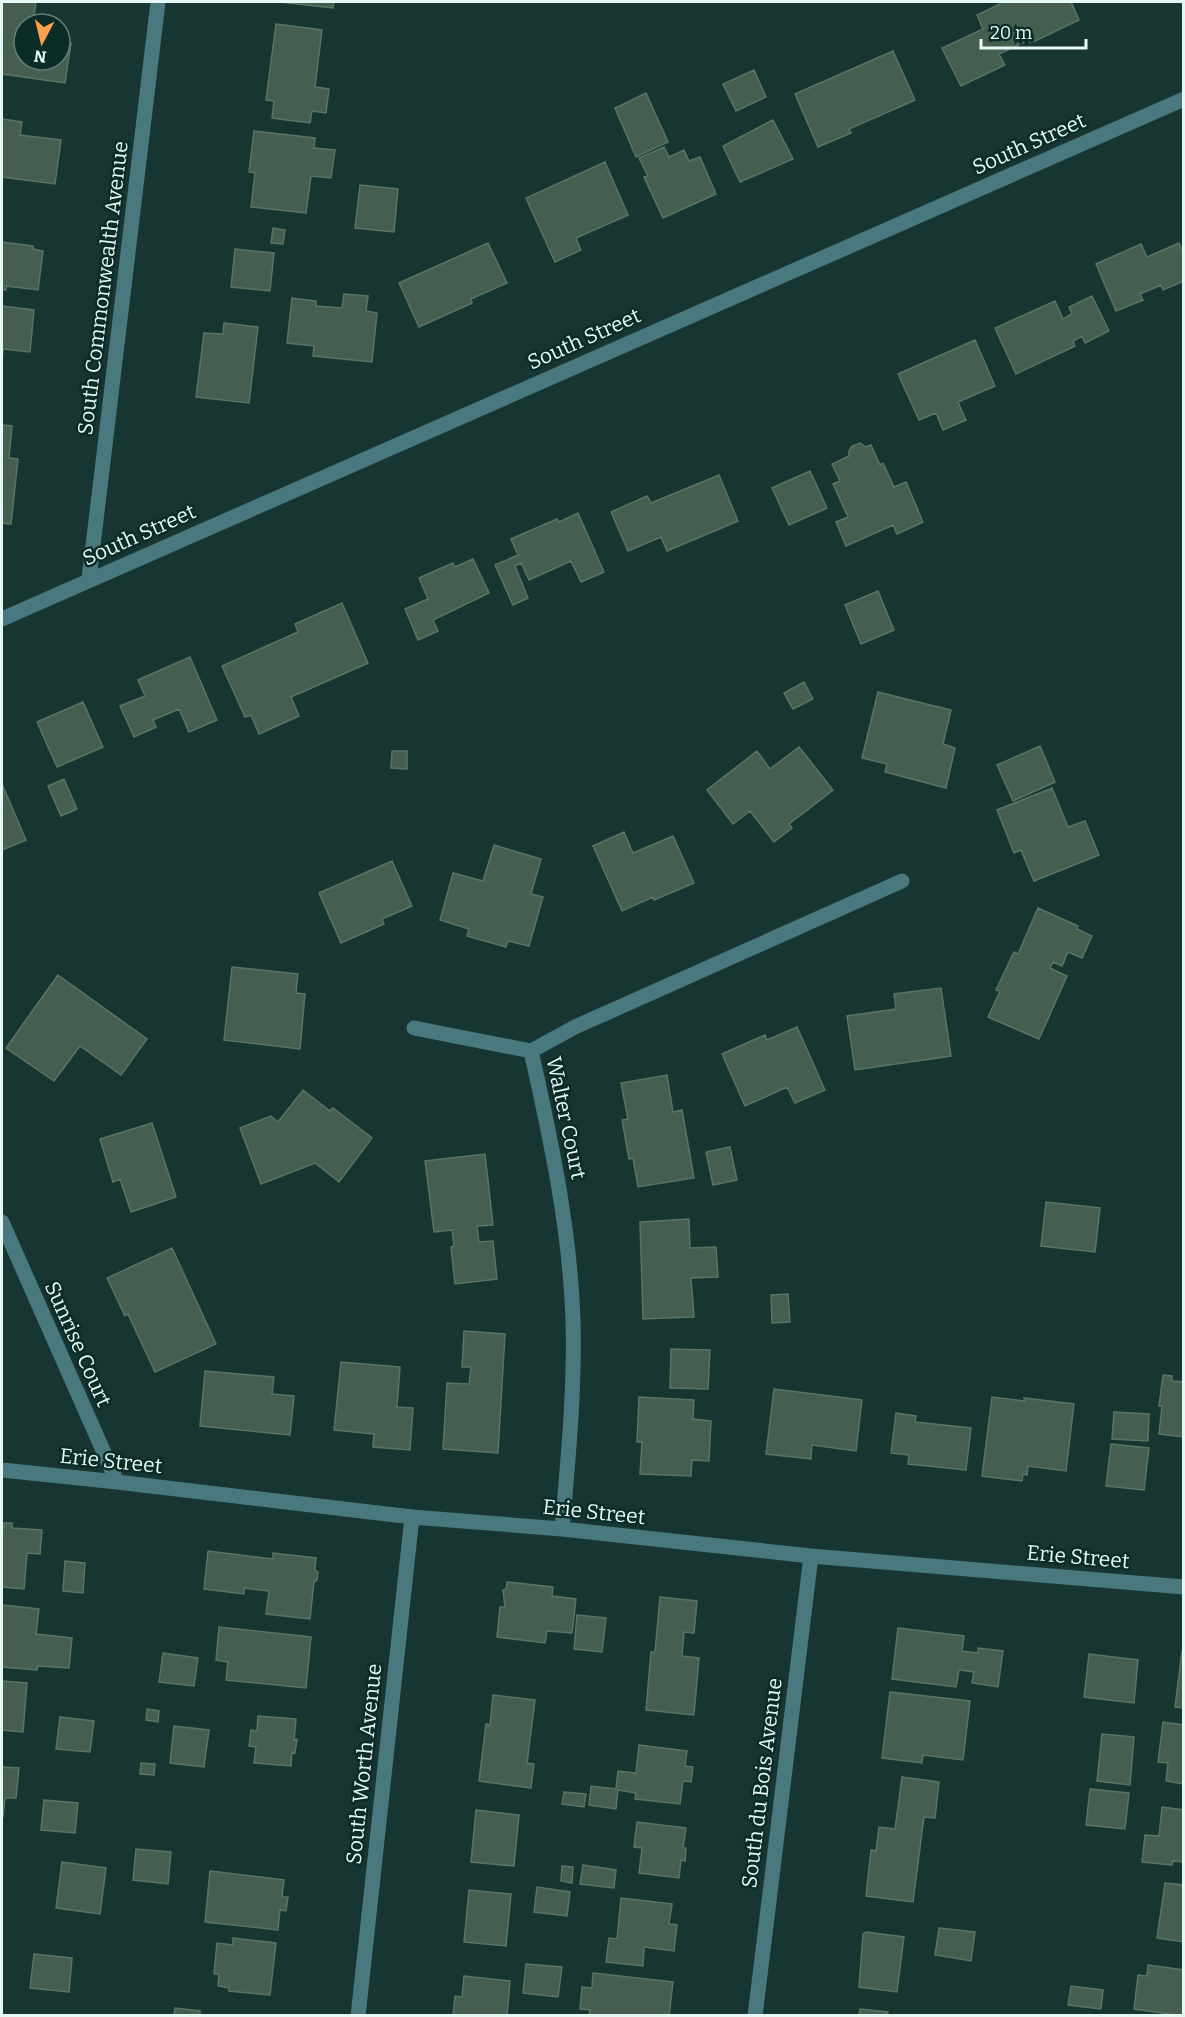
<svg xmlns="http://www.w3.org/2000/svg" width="1185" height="2017" viewBox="0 0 1185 2017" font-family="Bitter,serif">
  <rect width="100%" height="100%" fill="#173631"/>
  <!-- building -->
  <path fill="#455e4f" stroke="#5a7464" stroke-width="1.5" d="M 2,2 L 36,2 L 33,24 L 24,24 L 24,60 L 60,60 L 60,41 L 71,43 L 65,83 L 2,74 Z
    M 279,2 L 334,2 L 333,8 Z
    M 998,2 L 1071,2 L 1079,20 L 1031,43 L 1029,40 L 999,54 L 1005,65 L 961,86 L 942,48 L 983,29 L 977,15 L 1000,4 Z
    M 276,24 L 322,30 L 315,87 L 329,89 L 326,113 L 312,111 L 310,123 L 272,118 L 274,101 L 266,100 Z
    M 893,51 L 915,100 L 849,129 L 851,133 L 818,147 L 795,94 Z
    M 754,70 L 766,97 L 736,111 L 723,84 Z
    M 646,93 L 668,142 L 636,157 L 615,108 Z
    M 2,119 L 22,122 L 20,135 L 61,140 L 55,184 L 2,177 Z
    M 773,120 L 793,159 L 740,182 L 723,146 Z
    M 254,131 L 315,138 L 314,148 L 335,150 L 331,178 L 311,176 L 306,213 L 251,207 L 255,173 L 249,172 Z
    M 664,147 L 669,157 L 684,150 L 689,161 L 700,157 L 716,194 L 663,218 L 644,177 L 648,176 L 639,158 Z
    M 605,162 L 628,215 L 576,238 L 581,250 L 555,262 L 526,198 Z
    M 360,185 L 398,189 L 394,232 L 355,228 Z
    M 273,228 L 285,230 L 283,244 L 271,243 Z
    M 2,242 L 33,246 L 33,249 L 43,251 L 38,290 L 6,286 L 6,290 L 2,290 Z
    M 488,243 L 507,283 L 471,299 L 472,303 L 419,327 L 399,283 Z
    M 1179,243 L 1184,254 L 1184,281 L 1163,290 L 1161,285 L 1140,294 L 1143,300 L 1116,311 L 1096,264 L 1141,244 L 1147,257 Z
    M 235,249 L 274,253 L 270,291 L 231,287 Z
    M 344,294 L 368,296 L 366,311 L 377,313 L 372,362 L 313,356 L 314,346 L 287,343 L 292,298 L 316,301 L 316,306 L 342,308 Z
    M 1092,296 L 1109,331 L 1085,343 L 1082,336 L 1073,341 L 1075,346 L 1016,374 L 995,328 L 1055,301 L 1063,319 L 1072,314 L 1069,307 Z
    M 2,306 L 34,310 L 30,352 L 3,349 L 2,364 Z
    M 224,323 L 258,327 L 249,403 L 196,397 L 204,333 L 223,334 Z
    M 975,340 L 995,386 L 958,402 L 966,420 L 943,430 L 936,413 L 919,420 L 898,374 Z
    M 2,425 L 12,426 L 9,458 L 18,459 L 11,524 L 2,523 Z
    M 860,443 L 866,447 L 871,445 L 880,465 L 883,463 L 894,487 L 906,482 L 923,522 L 897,534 L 893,525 L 846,546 L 836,522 L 848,517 L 833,484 L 840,481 L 832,464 L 849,456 L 849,451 L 852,446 Z
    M 810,471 L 827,508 L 789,525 L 772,488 Z
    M 719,475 L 738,521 L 667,551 L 661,537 L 628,551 L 611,512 L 647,496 L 651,503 Z
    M 578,513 L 604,572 L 581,582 L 571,561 L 529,580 L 521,563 L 515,566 L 528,598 L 513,605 L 495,565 L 518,555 L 511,539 L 557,519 L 559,522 Z
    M 473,559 L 489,593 L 433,620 L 438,631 L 418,640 L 405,609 L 428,599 L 419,578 L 453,563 L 455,567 Z
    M 878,591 L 894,630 L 861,644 L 845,605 Z
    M 342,603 L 368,663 L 291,697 L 299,716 L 259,734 L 251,715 L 245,717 L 222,666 L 298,632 L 295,624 Z
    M 190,657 L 217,720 L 189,732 L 179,709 L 153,720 L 156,727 L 134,737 L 120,706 L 145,696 L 138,680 Z
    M 804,682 L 813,699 L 793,709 L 784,693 Z
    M 878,692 L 951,710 L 943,744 L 955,748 L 946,788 L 885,772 L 887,764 L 862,758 Z
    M 83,702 L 103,747 L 57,767 L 37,722 Z
    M 1040,746 L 1055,782 L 1013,801 L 997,765 Z
    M 799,747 L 833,790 L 789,824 L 792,828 L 774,842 L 750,811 L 733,824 L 707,790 L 757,751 L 770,769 Z
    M 392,751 L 407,751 L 407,769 L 391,768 Z
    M 64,779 L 77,809 L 61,816 L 48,786 Z
    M 2,784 L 26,840 L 2,850 Z
    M 1052,788 L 1068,827 L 1085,821 L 1099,855 L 1034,881 L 1021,850 L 1014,853 L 997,810 Z
    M 624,832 L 633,853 L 673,836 L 694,883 L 654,900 L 653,897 L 622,911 L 593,846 Z
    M 494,845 L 541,859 L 531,894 L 543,897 L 529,946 L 508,941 L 506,947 L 467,936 L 469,929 L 440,920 L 453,873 L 483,881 Z
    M 392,861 L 412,906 L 382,919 L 384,924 L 341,943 L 319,893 Z
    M 1038,908 L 1078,926 L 1077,929 L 1092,936 L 1082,958 L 1068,952 L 1062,966 L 1053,962 L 1050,968 L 1067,976 L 1039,1039 L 988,1017 L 1000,991 L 996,990 L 1014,952 L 1018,954 Z
    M 232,967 L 298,974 L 296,993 L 305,994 L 300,1049 L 224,1040 Z
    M 58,975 L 147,1039 L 121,1075 L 80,1046 L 54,1081 L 6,1048 Z
    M 941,988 L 951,1056 L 855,1070 L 847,1016 L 896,1009 L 894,994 Z
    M 797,1027 L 825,1090 L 795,1103 L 787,1087 L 745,1106 L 722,1054 L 765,1035 L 767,1040 Z
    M 667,1075 L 673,1112 L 682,1110 L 694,1178 L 638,1187 L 633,1158 L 629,1159 L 622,1120 L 628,1119 L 621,1083 Z
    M 303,1090 L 330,1111 L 333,1108 L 372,1138 L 339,1182 L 315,1163 L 261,1184 L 240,1128 L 271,1116 L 278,1122 Z
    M 152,1123 L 176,1197 L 131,1212 L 120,1179 L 113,1182 L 100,1139 Z
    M 730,1147 L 737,1180 L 713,1185 L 706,1152 Z
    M 485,1154 L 493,1225 L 477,1226 L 479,1242 L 493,1241 L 497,1279 L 455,1284 L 451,1247 L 454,1246 L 452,1230 L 434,1232 L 425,1161 Z
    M 1046,1202 L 1100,1208 L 1095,1252 L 1041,1246 Z
    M 689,1219 L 690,1248 L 716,1247 L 718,1277 L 691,1278 L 694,1317 L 643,1319 L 640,1222 Z
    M 172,1248 L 216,1344 L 155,1372 L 128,1314 L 125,1316 L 107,1278 Z
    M 788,1294 L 790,1322 L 772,1323 L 771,1295 Z
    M 464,1331 L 505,1334 L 498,1453 L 443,1449 L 447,1383 L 469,1384 L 471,1367 L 462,1367 Z
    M 671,1349 L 710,1350 L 708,1389 L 670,1388 Z
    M 341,1362 L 400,1367 L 397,1407 L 413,1408 L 410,1450 L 373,1447 L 374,1434 L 334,1430 Z
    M 205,1371 L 274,1377 L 272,1394 L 294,1396 L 290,1435 L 200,1426 Z
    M 1163,1375 L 1172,1376 L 1172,1381 L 1184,1382 L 1184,1437 L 1159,1434 L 1162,1406 L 1159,1406 Z
    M 774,1389 L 862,1400 L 856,1451 L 812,1445 L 811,1459 L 766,1454 Z
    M 639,1397 L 694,1400 L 693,1419 L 711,1421 L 709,1461 L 692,1460 L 691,1476 L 640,1474 L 642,1442 L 637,1442 Z
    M 992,1397 L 1025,1401 L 1024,1398 L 1074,1404 L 1066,1471 L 1028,1466 L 1027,1475 L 1023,1474 L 1022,1481 L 982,1476 Z
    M 1114,1412 L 1149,1414 L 1148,1441 L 1112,1439 Z
    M 896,1413 L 916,1416 L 915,1422 L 971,1428 L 966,1470 L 908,1464 L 909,1455 L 891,1453 Z
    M 1111,1444 L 1149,1448 L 1144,1490 L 1106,1486 Z
    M 4,1523 L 12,1523 L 12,1528 L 42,1530 L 40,1554 L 27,1553 L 24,1589 L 2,1587 L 2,1528 L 4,1528 Z
    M 208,1551 L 273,1559 L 273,1553 L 316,1558 L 315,1570 L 318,1572 L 317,1580 L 314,1582 L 310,1619 L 266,1614 L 269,1591 L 244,1588 L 244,1594 L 204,1589 Z
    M 65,1561 L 85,1563 L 83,1593 L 63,1591 Z
    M 507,1582 L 553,1587 L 552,1596 L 576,1599 L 572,1633 L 547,1631 L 545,1643 L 497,1637 L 500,1607 L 505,1607 L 503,1590 L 506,1589 Z
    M 660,1597 L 697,1601 L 694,1633 L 684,1632 L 682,1656 L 699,1658 L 694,1715 L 646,1710 L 651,1652 L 655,1652 Z
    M 2,1605 L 39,1609 L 36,1634 L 72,1638 L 69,1668 L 38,1666 L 37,1670 L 2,1667 Z
    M 577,1615 L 606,1618 L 602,1652 L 574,1649 Z
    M 219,1627 L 311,1637 L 306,1688 L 226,1680 L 228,1662 L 216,1660 Z
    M 898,1628 L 964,1636 L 962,1651 L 978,1653 L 978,1648 L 1003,1651 L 998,1687 L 972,1683 L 974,1672 L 959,1670 L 956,1687 L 892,1679 Z
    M 1182,1651 L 1184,1652 L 1184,1708 L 1175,1707 Z
    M 163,1653 L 198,1658 L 194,1686 L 159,1682 Z
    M 1089,1654 L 1138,1660 L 1134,1703 L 1084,1697 Z
    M 2,1681 L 27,1683 L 23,1732 L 2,1730 Z
    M 890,1692 L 970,1701 L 963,1760 L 923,1755 L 922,1763 L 882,1758 Z
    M 493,1695 L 535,1700 L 527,1763 L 534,1764 L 531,1788 L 479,1781 L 486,1724 L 490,1725 Z
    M 147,1709 L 159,1711 L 158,1722 L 146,1720 Z
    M 258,1716 L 296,1719 L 294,1740 L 297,1739 L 295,1753 L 292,1752 L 291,1766 L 254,1763 L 256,1747 L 249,1746 L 251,1730 L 257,1731 Z
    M 60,1717 L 94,1721 L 90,1752 L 56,1749 Z
    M 1163,1722 L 1184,1725 L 1184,1784 L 1166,1781 L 1168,1763 L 1158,1762 Z
    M 174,1726 L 209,1730 L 204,1767 L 170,1763 Z
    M 1102,1734 L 1134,1737 L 1130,1785 L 1097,1781 Z
    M 639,1745 L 687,1751 L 685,1766 L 693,1767 L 691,1782 L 683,1781 L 680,1804 L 635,1799 L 636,1793 L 618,1790 L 616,1809 L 589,1805 L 591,1786 L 616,1789 L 618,1771 L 636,1773 Z
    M 141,1763 L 155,1764 L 154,1775 L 140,1774 Z
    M 2,1767 L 19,1768 L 16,1798 L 5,1798 L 3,1817 L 2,1817 Z
    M 902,1777 L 939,1782 L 935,1818 L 924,1817 L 913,1902 L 866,1896 L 871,1850 L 876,1851 L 879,1827 L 895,1829 Z
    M 1090,1789 L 1129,1793 L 1125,1829 L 1086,1825 Z
    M 564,1792 L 586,1794 L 584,1807 L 562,1804 Z
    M 44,1800 L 78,1803 L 75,1833 L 41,1830 Z
    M 1162,1807 L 1184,1810 L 1184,1862 L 1173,1861 L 1172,1865 L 1142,1862 L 1145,1835 L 1159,1836 Z
    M 476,1810 L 519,1815 L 514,1866 L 471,1862 Z
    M 637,1822 L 686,1828 L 683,1848 L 686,1848 L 685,1861 L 681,1860 L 679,1878 L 639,1873 L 642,1848 L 634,1847 Z
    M 136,1849 L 171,1852 L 168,1884 L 133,1880 Z
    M 62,1862 L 106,1868 L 100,1914 L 56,1908 Z
    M 583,1865 L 616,1870 L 614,1888 L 580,1884 Z
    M 562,1866 L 573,1867 L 572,1883 L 561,1881 Z
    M 210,1871 L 284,1880 L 282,1897 L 288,1897 L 286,1911 L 280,1910 L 278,1930 L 205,1922 Z
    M 1165,1883 L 1184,1885 L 1184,1942 L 1157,1938 Z
    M 537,1887 L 570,1892 L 567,1916 L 534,1912 Z
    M 469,1890 L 511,1894 L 506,1946 L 464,1942 Z
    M 621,1898 L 672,1904 L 669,1924 L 677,1925 L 674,1951 L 644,1947 L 643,1966 L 606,1962 L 609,1938 L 617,1939 Z
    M 939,1928 L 975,1932 L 971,1961 L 935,1955 Z
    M 866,1932 L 904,1937 L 897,1992 L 859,1987 L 863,1934 Z
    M 233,1938 L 276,1943 L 270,1995 L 229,1991 L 229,1988 L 218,1986 L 219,1974 L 214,1974 L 217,1943 L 233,1945 Z
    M 34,1954 L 72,1958 L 69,1992 L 30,1988 Z
    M 526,1964 L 562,1967 L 558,1997 L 523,1993 Z
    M 1148,1965 L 1184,1970 L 1184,2016 L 1134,2009 L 1138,1975 L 1147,1976 Z
    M 593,1973 L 673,1982 L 669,2016 L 589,2016 L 590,2010 L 580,2009 L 582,1987 L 592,1988 Z
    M 464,1976 L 510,1981 L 507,2016 L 453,2016 L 455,1996 L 462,1997 Z
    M 1071,1986 L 1103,1990 L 1101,2009 L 1068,2005 Z
    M 175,2008 L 200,2011 L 200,2016 L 174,2016 Z
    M 860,2009 L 888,2012 L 887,2016 L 859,2016 Z"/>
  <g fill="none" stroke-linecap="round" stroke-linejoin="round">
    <!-- minor -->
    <path stroke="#49787f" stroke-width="15" d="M 89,579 L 158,2
      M 2,619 L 1184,99
      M 414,1028 L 531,1051
      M 2,1222 L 117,1482
      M 2,1470 L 117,1482 L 412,1517 L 562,1529 L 811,1556 L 1184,1587
      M 562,1529 C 568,1460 575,1390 573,1320 C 570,1229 551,1140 531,1051 L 575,1027 L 902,881
      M 358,2016 L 412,1517
      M 755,2016 L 811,1556"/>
  </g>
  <g text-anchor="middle" stroke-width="5" stroke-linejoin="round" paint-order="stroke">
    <!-- street labels -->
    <g font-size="21" fill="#e7f9f5" stroke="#0c2c28">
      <text transform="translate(1029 144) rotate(-24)" y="7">South Street</text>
      <text transform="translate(103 288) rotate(-83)" y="7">South Commonwealth Avenue</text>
      <text transform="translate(584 339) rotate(-24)" y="7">South Street</text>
      <text transform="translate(139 535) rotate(-24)" y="7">South Street</text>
      <text transform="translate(566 1118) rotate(78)" y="7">Walter Court</text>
      <text transform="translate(78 1344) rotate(66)" y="7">Sunrise Court</text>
      <text transform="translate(111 1461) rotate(6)" y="7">Erie Street</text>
      <text transform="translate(594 1512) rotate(6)" y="7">Erie Street</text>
      <text transform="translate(1078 1557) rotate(5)" y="7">Erie Street</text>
      <text transform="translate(364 1764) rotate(-84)" y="7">South Worth Avenue</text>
      <text transform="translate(762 1783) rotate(-83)" y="7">South du Bois Avenue</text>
    </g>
  </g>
  <!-- border -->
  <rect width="1185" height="2017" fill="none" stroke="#e7f9f5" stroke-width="6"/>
  <!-- north arrow -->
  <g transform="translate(42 42) rotate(187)"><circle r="28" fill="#0c2c28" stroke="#647e7a" stroke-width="1.5"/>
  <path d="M0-4.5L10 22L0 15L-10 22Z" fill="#f8a04b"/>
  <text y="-9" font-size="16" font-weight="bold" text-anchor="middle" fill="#e7f9f5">N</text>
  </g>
  <!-- scale -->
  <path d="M981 39v9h105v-9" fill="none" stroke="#e7f9f5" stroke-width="3"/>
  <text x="990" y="39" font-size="18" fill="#e7f9f5" stroke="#0c2c28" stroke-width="4.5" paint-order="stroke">20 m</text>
</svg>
